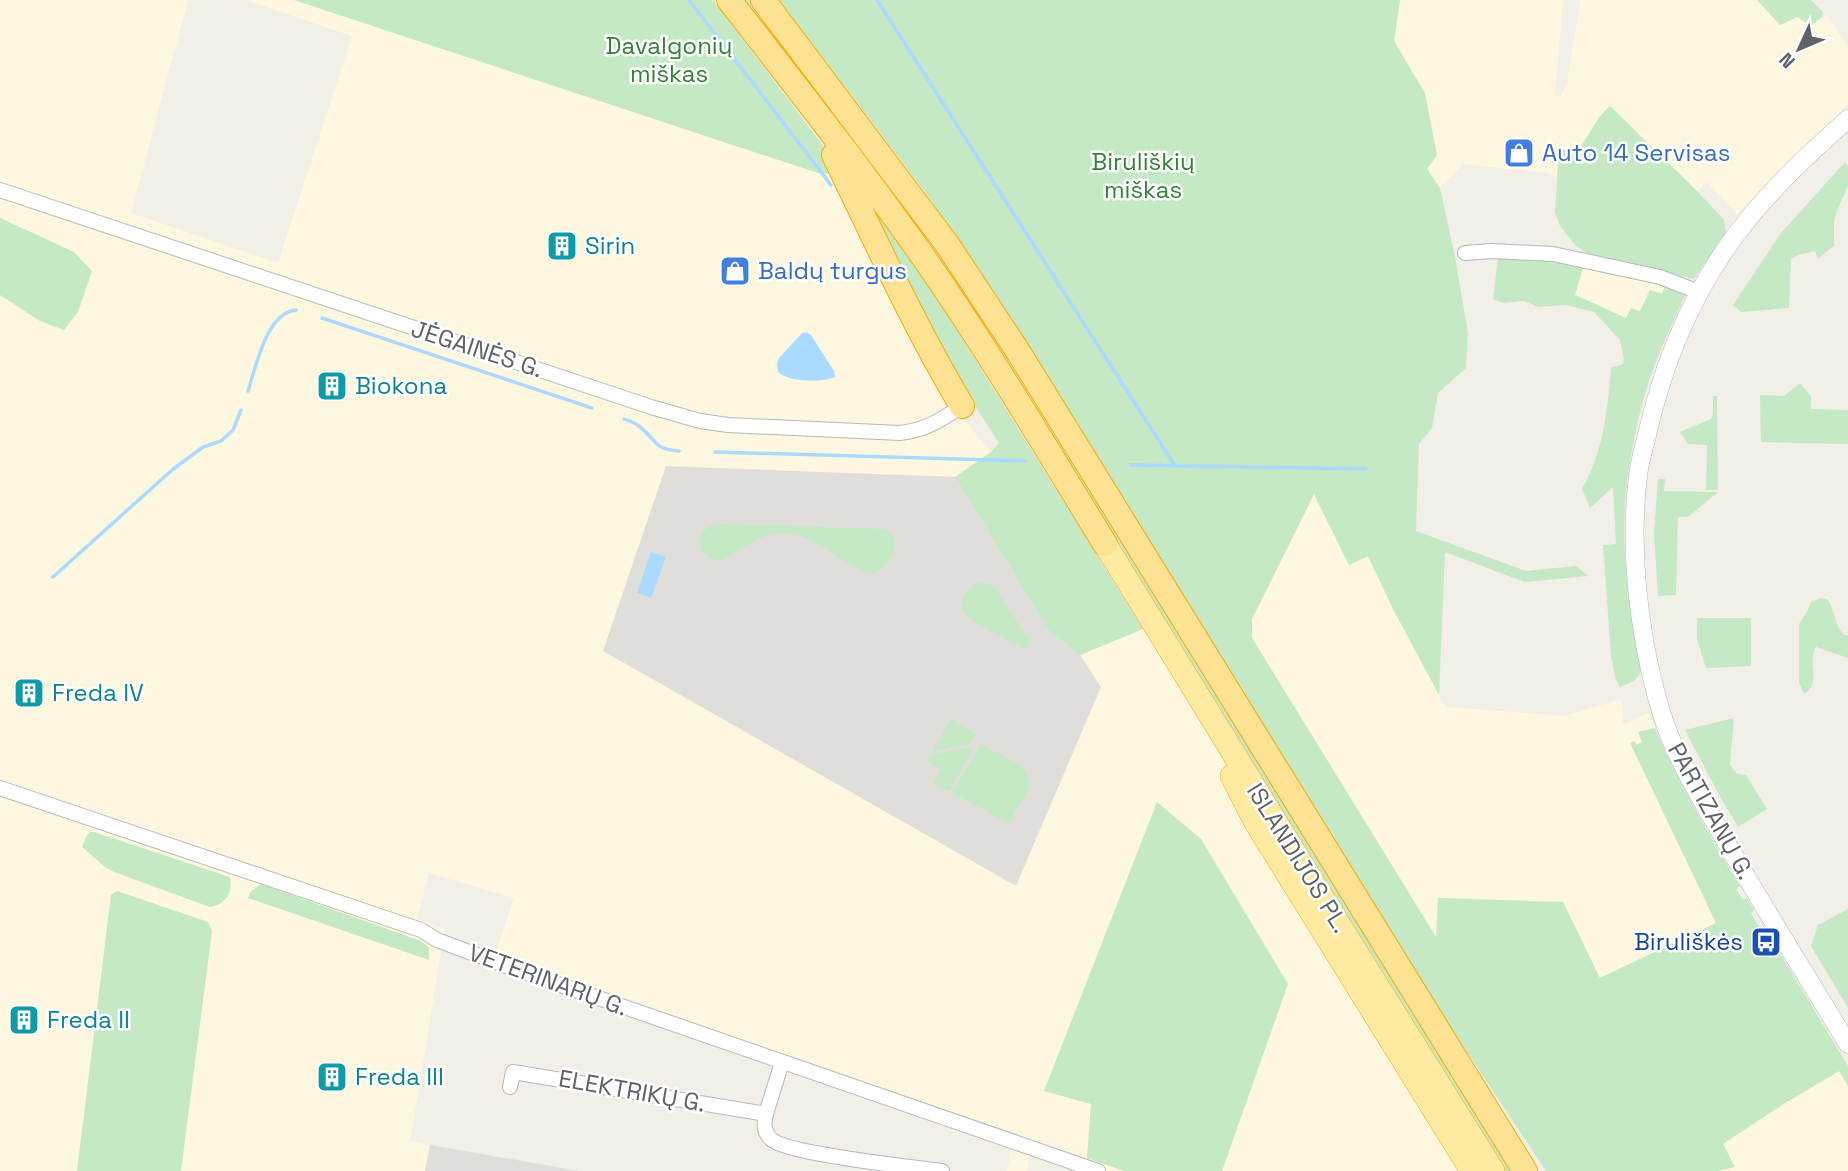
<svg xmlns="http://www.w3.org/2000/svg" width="1848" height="1171" viewBox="0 0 1848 1171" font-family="'Space Grotesk',sans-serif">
  <rect width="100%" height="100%" fill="#f1efe8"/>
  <!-- commercial -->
  <path fill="#fef7e0" d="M 0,0 L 188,0 L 131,213 L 278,263 L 352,36 L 246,0 L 294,0 L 818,173 L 839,174 L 935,373 L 973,431 L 991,452 L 955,477 L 666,467 L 645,530 L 1101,687 L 1080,655 L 1143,629 L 1324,927 L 1335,958 L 1340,982 L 1356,995 L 1468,1171 L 1222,1171 L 1288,984 L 1045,1091 L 1091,1104 L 1087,1158 L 1124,1171 L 1075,1171 L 1029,1156 L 1027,1171 L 1007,1171 L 1011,1150 L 491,967 L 514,898 L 429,873 L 417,919 L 445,929 L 410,1141 L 430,1145 L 425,1171 L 0,1171 L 0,295 L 40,321 L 74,252 L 0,218 Z
    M 1400,0 L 1563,0 L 1555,95 L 1561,96 L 1567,83 L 1581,0 L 1757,0 L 1780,25 L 1797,17 L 1818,19 L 1828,16 L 1848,47 L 1848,104 L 1737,214 L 1707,182 L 1697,191 L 1610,106 L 1600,116 L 1578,151 L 1559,149 L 1557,177 L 1547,173 L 1463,164 L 1440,188 L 1426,169 L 1394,40 Z
    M 1584,264 L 1666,284 L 1662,294 L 1640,311 L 1626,318 L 1575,294 Z
    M 1314,494 L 1349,565 L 1368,556 L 1393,609 L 1446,707 L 1565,716 L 1621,699 L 1623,712 L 1622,725 L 1648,713 L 1655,728 L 1638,732 L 1642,742 L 1636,745 L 1631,743 L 1716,923 L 1600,978 L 1438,898 L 1437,938 L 1252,638 L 1252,619 Z
    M 1848,1066 L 1848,1171 L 1718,1171 L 1734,1167 L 1723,1144 L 1782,1105 Z"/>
  <!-- industrial -->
  <path fill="#e0deda" d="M 666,466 L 955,477 L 1049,631 L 1080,655 L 1101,687 L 1016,886 L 603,651 Z
    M 430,1145 L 579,1171 L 425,1171 Z"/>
  <!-- green -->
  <path fill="#c5e8c5" d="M 294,0 L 713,0 L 821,143 L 839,174 L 818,173 Z
    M 739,0 L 754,0 L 957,273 L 1514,1171 L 1502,1171 L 1226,723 Z
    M 779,0 L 1400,0 L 1394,41 L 1425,93 L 1437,155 L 1427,169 L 1440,188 L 1455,257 L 1468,333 L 1466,368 L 1438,393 L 1432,428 L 1419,444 L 1416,531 L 1526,571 L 1576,566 L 1588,576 L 1525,582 L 1445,552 L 1439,695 L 1393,609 L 1368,556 L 1349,565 L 1314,494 L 1252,619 L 1252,638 L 1436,937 L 1438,898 L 1563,902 L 1600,978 L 1716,923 L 1630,743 L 1634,741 L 1637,745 L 1642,742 L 1638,732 L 1655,728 C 1679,784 1709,834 1740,886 L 1736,889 L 1743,900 L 1747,898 L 1754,910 L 1751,913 L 1759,927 L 1760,939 L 1764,947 L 1776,958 L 1779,956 L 1773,947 L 1775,945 L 1848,1066 L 1848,1086 L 1839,1071 L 1782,1105 L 1723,1144 L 1735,1167 L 1718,1171 L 1546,1171 L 1430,996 L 1050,380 L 968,253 L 925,192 Z
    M 1757,0 L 1811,0 L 1823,12 L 1822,17 L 1811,26 L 1797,17 L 1780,25 Z
    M 1610,106 L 1697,191 L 1724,220 L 1726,232 L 1694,279 L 1592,256 L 1576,246 L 1560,226 L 1555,213 L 1559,149 L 1578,151 L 1600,116 Z
    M 1845,162 L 1848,166 L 1848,186 L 1837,210 L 1834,221 L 1834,246 L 1818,259 L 1815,251 L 1798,255 L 1791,259 L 1789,308 L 1741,312 L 1733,305 L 1781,233 Z
    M 859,190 L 935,295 L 1143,629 L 1080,655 L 1049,631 L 955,477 L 991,452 L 999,443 L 964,389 Z
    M 0,218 L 74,252 L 92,271 L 78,312 L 64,330 L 40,321 L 0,295 Z
    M 1498,258 L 1547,258 L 1584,264 L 1575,295 L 1626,318 L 1631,308 L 1640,311 L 1650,290 L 1662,294 L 1666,284 L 1681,287 L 1685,296 C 1676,315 1667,335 1659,354 C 1644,390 1635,430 1629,468 C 1618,534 1628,606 1641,671 C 1637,681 1630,683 1620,687 L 1615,677 L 1611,655 L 1603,545 L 1616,544 L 1613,487 L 1590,508 L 1582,489 C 1603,453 1608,409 1611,367 L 1622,365 L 1624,360 L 1620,340 L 1594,312 L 1566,305 L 1538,307 L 1524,301 L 1503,303 L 1493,299 Z
    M 1800,383 L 1811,396 L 1811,409 L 1848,410 L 1848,444 L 1761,442 L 1760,395 L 1784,396 Z
    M 1713,396 L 1717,396 L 1718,490 L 1706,490 L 1707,445 L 1688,444 L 1680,432 L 1711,419 L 1713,414 Z
    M 1658,479 L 1665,479 L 1664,491 L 1718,492 L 1688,517 L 1678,517 L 1676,595 L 1658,596 L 1654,534 Z
    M 717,524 L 884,529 C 906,539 890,567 873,573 C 847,569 823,542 796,535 C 775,529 757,539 740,549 C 733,553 725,562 716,560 C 694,557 695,528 717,524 Z
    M 979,582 L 990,584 L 997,591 L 1029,640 L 1028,647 L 1022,648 C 1010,641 972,623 965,613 C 956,601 968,587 979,582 Z
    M 1821,598 L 1828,600 C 1835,612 1835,626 1844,635 L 1848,635 L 1848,658 L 1816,647 C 1806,664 1823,682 1804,694 L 1799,683 L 1799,624 L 1808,610 L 1811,602 Z
    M 1697,618 L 1751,618 L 1751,666 L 1706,668 L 1697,639 Z
    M 1734,718 L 1730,765 L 1737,774 L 1746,775 L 1767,809 L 1738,827 L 1718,793 L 1685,730 Z
    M 951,719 L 976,734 L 970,744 L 933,751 Z
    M 981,744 L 1022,766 L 1027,773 L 1029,783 L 1026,793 L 1009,824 L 954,793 L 953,791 Z
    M 968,748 L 971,749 L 971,754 L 949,791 L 935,785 L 934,782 L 941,769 L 927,760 L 930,755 Z
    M 1157,802 L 1201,839 L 1288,984 L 1222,1171 L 1124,1171 L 1087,1158 L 1091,1104 L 1044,1091 Z
    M 91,831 L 230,877 C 233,893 226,904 210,907 L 114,872 L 105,867 L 82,847 L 86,837 Z
    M 261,884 L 421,941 L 429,948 L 429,960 L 248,898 L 250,892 Z
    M 117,891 L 208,922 L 212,931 L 181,1171 L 77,1171 L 111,895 Z
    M 1848,909 L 1848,1008 L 1811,946 L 1818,925 Z"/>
  <!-- water -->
  <path fill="#aadaff" d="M 807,332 L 811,335 L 834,371 L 835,377 C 822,383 788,382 778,372 L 777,363 L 779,358 L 802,333 Z
    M 651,552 L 666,557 L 651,598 L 637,593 Z"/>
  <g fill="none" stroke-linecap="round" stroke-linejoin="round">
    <!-- stream -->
    <path stroke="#aadaff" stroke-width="3.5" d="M 689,0 L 831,185
      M 877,0 L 1175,466
      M 322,318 L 592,408
      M 248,391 C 256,367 266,313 296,310
      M 624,419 C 629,421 636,423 640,427 C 658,441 653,449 679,451
      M 715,452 L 1025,461
      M 1131,465 L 1366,469
      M 53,577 L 172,470 L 203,447 L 221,441 L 233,430 L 241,410"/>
    <!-- minor casing -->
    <g stroke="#b5b8bc" stroke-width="16">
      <path id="minor" d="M 0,190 L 651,407 L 700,421 L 728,425 L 900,433 C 927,430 940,420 962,406
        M 1465,253 L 1492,251 L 1553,254 L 1660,277 L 1699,292
        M 0,788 L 421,930 L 437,940 L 506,966 L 1098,1171
        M 510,1087 L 513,1072 L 766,1114 L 782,1062
        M 766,1114 C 764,1123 763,1132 771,1139 C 786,1154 913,1167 942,1171"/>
    </g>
    <!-- tertiary casing -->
    <g stroke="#b5b8bc" stroke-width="19">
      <path id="tertiary" d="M 1848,119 C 1803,159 1759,200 1725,250 C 1686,307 1661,372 1646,439 C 1643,451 1639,464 1638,476 C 1631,532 1635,589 1645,645 C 1651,676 1658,707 1670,737 C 1686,776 1709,812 1730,849 C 1768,914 1808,979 1848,1044"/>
    </g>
    <!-- trunk casing -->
    <g stroke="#f9ab00" stroke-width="24">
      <path id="trunk" d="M 1105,544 L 1325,902 L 1493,1171
        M 1232,776 L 1256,823 L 1472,1171"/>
    </g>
    <!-- motorway casing -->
    <g stroke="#f9ab00" stroke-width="26">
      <path id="motorway" d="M 729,0 C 795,85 862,170 924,258 C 988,350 1046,448 1105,544
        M 763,0 L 947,244 L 1019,353 L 1525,1171
        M 834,155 C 875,239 914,326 962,406"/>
    </g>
    <!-- minor -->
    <use href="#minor" stroke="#fff" stroke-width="14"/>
    <!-- tertiary -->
    <use href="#tertiary" stroke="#fff" stroke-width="18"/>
    <!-- trunk -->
    <use href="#trunk" stroke="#feeaa1" stroke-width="23"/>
    <!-- motorway -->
    <use href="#motorway" stroke="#fde293" stroke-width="24"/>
  </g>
  <!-- icons -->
  <defs>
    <g id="shop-square" transform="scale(1.575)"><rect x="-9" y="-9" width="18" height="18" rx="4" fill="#3f7fe0" stroke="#fff"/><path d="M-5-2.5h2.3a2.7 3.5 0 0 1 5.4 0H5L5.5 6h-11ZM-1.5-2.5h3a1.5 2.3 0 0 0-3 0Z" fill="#fff"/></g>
    <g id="building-square" transform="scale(1.575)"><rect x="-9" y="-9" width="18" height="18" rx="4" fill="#0f9aa8" stroke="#fff"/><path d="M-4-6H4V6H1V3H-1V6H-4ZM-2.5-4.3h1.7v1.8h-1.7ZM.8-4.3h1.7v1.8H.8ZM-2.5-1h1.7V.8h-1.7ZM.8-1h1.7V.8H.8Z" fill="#fff"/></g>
    <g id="bus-square" transform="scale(1.575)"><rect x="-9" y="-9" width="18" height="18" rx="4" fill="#1a4fb4" stroke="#fff"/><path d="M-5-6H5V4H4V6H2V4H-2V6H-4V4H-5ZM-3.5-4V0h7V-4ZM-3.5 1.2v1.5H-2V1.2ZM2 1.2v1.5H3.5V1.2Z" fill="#fff"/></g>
  </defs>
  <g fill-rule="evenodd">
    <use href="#shop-square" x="1519" y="153"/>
    <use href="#building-square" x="562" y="246"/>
    <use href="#shop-square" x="735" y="271"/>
    <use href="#building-square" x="332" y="386"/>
    <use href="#building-square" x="29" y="693"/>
    <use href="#bus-square" x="1766" y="942"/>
    <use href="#building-square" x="24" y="1020"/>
    <use href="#building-square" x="332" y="1077"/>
  </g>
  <g text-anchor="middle" stroke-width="5" stroke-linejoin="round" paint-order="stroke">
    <!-- park labels -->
    <g font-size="24" fill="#348238" stroke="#fff">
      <text x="669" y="54">Davalgonių<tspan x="669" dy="28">miškas</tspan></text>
      <text x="1143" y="170">Biruliškių<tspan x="1143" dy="28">miškas</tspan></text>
    </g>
    <!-- shop labels -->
    <g font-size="24" fill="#366cbe" stroke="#fff" text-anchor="start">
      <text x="1542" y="161">Auto 14 Servisas</text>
      <text x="758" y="279">Baldų turgus</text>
    </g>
    <!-- culture labels -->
    <g font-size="24" fill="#0d838f" stroke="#fff" text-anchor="start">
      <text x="585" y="254">Sirin</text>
      <text x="355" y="394">Biokona</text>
      <text x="52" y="701">Freda IV</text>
      <text x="47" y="1028">Freda II</text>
      <text x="355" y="1085">Freda III</text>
    </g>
    <!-- street labels -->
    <g font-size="24" fill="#5f6368" stroke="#fff">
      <text transform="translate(477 349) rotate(18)" y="8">JĖGAINĖS G.</text>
      <text transform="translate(1711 811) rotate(61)" y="8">PARTIZANŲ G.</text>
      <text transform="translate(1298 858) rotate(58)" y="8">ISLANDIJOS PL.</text>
      <text transform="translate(548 980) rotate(20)" y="8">VETERINARŲ G.</text>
      <text transform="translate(632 1091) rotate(10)" y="8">ELEKTRIKŲ G.</text>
    </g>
    <!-- transit labels -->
    <g font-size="24" fill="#164399" stroke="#fff" text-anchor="end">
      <text x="1743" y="950">Biruliškės</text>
    </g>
  </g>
  <!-- north arrow -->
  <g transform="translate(1799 49) rotate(226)" stroke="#ffffff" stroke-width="5" paint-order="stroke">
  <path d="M0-5L12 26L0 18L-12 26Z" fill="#5f6368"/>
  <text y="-10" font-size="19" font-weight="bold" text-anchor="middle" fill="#5f6368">N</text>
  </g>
</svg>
